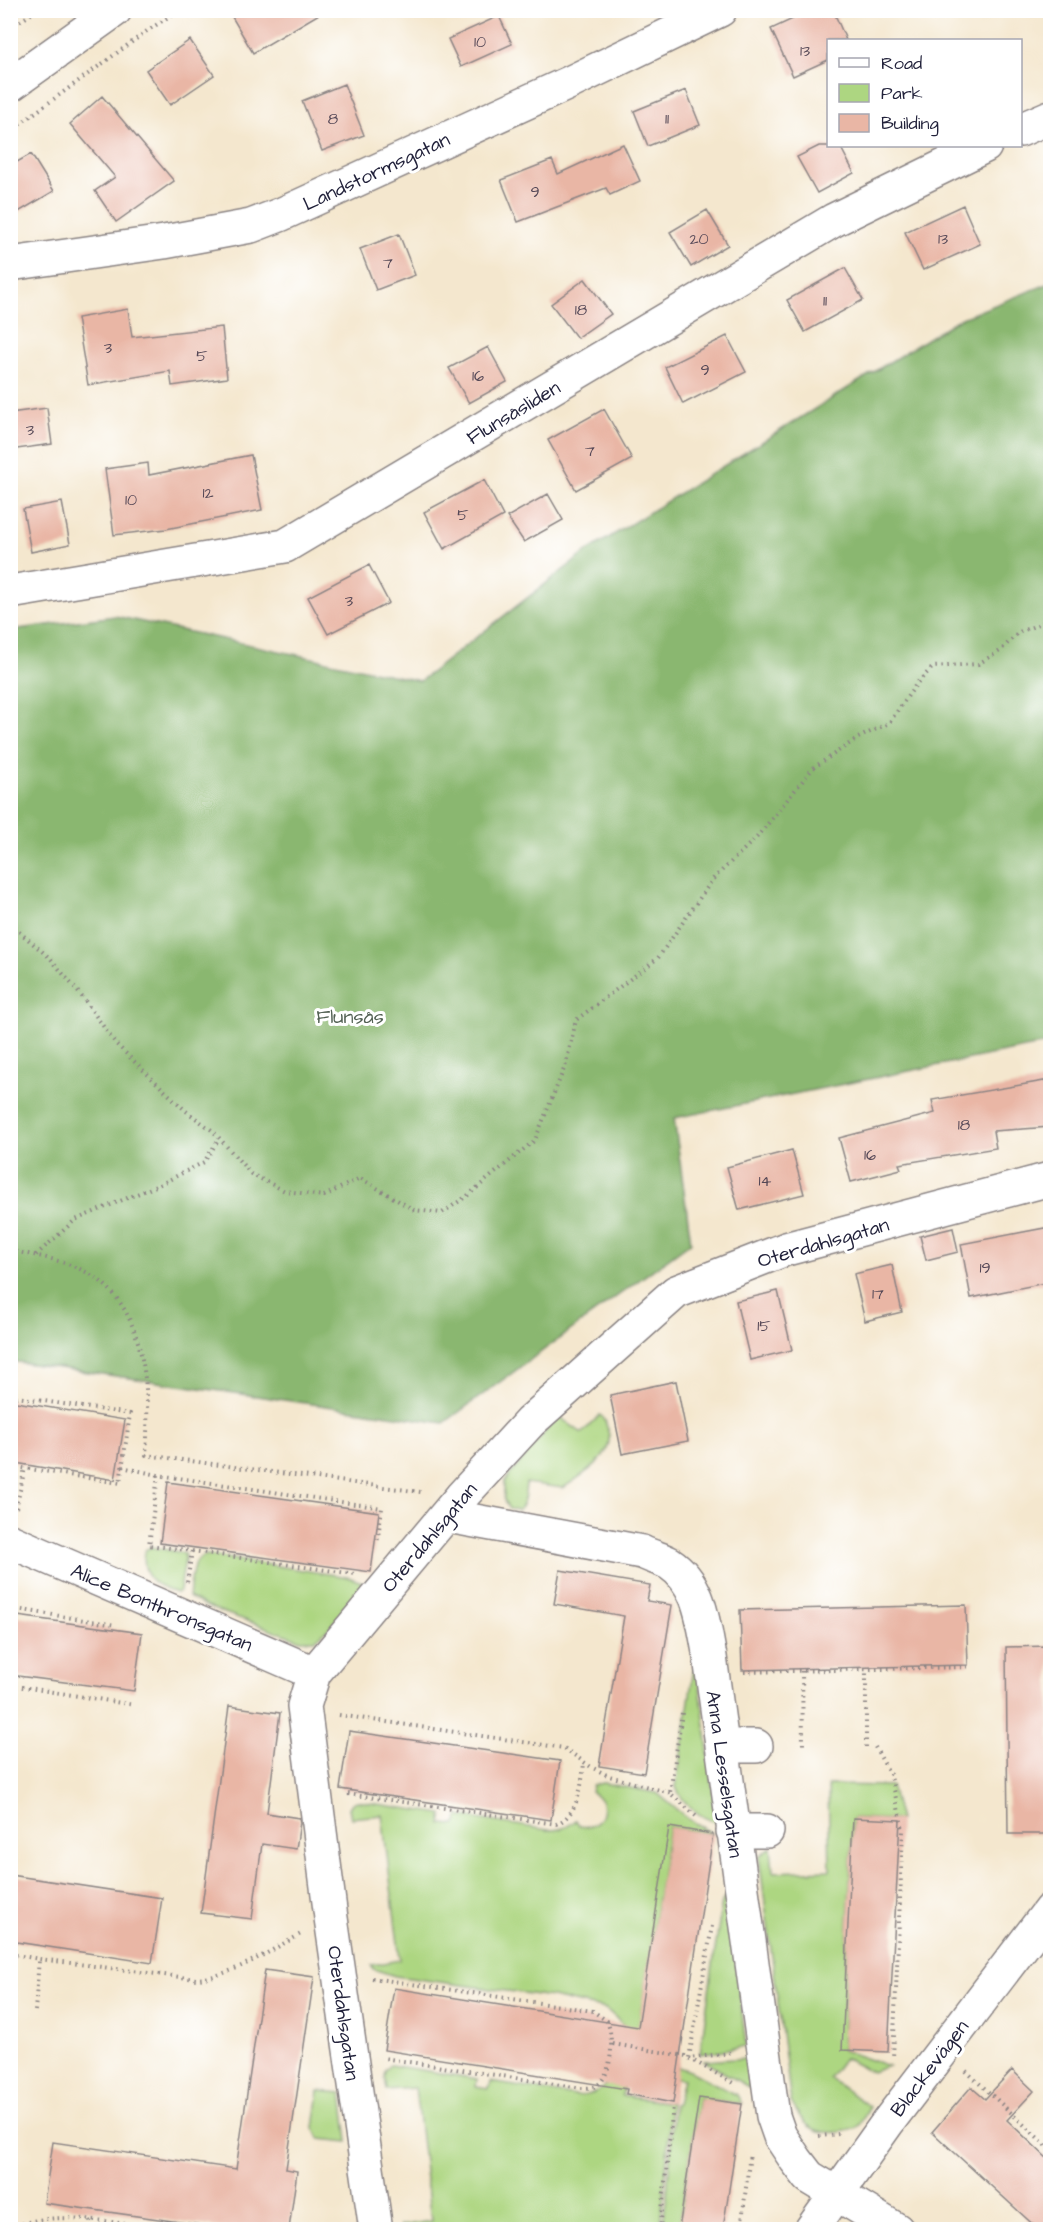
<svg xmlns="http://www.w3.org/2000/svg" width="1061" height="2240" viewBox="0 0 1061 2240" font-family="'Architects Daughter',sans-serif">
  <rect width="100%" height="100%" fill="#fff"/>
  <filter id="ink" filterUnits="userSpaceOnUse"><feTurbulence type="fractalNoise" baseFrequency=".0167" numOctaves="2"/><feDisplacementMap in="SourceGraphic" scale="12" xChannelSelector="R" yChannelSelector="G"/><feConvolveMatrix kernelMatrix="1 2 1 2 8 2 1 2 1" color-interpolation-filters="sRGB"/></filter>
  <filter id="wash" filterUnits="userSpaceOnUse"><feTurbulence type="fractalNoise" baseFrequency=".008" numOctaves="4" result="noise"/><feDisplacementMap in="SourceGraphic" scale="24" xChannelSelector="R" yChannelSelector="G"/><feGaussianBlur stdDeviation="1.35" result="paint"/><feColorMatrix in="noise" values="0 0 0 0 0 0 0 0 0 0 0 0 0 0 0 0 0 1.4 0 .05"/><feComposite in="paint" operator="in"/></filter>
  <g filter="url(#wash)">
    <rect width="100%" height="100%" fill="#f4e7ce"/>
    <!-- green -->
    <path fill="#add681" stroke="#687c5e" stroke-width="1.5" d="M 600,1415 C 606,1419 606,1424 608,1431 C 616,1458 581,1475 563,1488 L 526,1483 C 525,1493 525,1502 519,1510 L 509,1509 L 504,1500 L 504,1482 L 558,1416 L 582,1433 Z
      M 151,1547 L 184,1553 L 185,1559 L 180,1590 L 176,1593 C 153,1585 141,1577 145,1550 Z
      M 207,1555 L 348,1577 L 362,1582 L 363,1588 L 328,1629 L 315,1640 L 301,1640 L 208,1607 L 189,1597 C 191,1584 190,1557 207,1555 Z
      M 694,1668 L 698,1670 L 717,1822 C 701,1819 681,1802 676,1787 Z
      M 603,1783 L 657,1793 L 688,1819 L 713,1834 L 669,1827 L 638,2031 L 627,2028 L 606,2009 L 552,1997 L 395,1976 L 373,1969 L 371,1965 L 400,1960 L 382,1815 L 351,1818 L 349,1808 L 352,1803 L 357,1801 L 443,1814 L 441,1824 L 456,1825 L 459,1816 L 548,1830 C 560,1830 567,1828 576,1820 L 579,1826 C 597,1829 605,1818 602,1801 L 591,1792 L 593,1785 Z
      M 828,1785 L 891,1786 L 900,1820 L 853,1818 L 842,2050 L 888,2066 L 872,2072 L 844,2058 L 829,2078 L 870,2107 C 866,2113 862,2122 857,2127 C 852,2131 845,2131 839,2132 C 812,2135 803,2124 791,2102 L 759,1857 L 771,1847 L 773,1872 L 830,1870 Z
      M 728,1896 L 746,2046 L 700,2054 L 722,1902 L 725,1897 Z
      M 630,2051 L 690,2071 L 737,2095 L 742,2104 L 699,2098 L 679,2229 L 662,2229 L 667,2195 L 674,2105 L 677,2104 L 683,2079 L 627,2067 L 622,2096 L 671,2103 L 664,2193 L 659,2229 L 401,2229 L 400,2226 L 431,2221 L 415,2088 L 386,2090 C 385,2081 381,2071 390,2065 L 477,2079 L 476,2087 L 489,2089 L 491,2082 L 576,2096 C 615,2095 604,2075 623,2052 Z
      M 749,2058 L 750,2088 L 704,2061 Z
      M 319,2091 L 342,2093 L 348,2142 L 320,2139 L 314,2128 Z
      M 78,2223 L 86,2226 L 88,2229 L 30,2229 L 48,2226 Z"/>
    <!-- forest -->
    <path fill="#8ab76f" stroke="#566c55" stroke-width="1.5" d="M 1050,283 L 1050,1043 L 674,1118 L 691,1242 L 444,1423 L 11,1361 L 11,630 L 115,616 L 420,681 L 589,550 L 957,320 Z"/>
    <g id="blocks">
      <!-- building -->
      <path fill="#e9b6a5" d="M 228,10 L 326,10 L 253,53 Z
        M 812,10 L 833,10 L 846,40 L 828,40 L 828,60 L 793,76 L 771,29 Z
        M 499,16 L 512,44 L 461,67 L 448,39 Z
        M 190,40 L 214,75 L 170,105 L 146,70 Z
        M 344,84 L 364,135 L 322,151 L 302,101 Z
        M 686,90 L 700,125 L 648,146 L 634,111 Z
        M 102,96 L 174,181 L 116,222 L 95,191 L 115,177 L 70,124 Z
        M 623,144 L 640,181 L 610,195 L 606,188 L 518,222 L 501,180 L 552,160 L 558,174 Z
        M 819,146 L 840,146 L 854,173 L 817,193 L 797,157 Z
        M 31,154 L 54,191 L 10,217 L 10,166 Z
        M 963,205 L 980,244 L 923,270 L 905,232 Z
        M 707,210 L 728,245 L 691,267 L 670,232 Z
        M 399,234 L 415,275 L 376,290 L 360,249 Z
        M 845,268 L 863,300 L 805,332 L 787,300 Z
        M 585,279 L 611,314 L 577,338 L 551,304 Z
        M 128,309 L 132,337 L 222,327 L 227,378 L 172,386 L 170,371 L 88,385 L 77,318 Z
        M 727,336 L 746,372 L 683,404 L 665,367 Z
        M 488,347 L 507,382 L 469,403 L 449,368 Z
        M 47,408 L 52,444 L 10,450 L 10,413 Z
        M 604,409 L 632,459 L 576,490 L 548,440 Z
        M 251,455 L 262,510 L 166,529 L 114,535 L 105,469 L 148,463 L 149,475 Z
        M 484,480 L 503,516 L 444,549 L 424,512 Z
        M 548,494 L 563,520 L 524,542 L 507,517 Z
        M 62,502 L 70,544 L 31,552 L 23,509 Z
        M 369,565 L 389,603 L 328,634 L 308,597 Z
        M 1050,1080 L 1050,1127 L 993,1131 L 996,1148 L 899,1164 L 901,1169 L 851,1182 L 839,1138 L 935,1113 L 932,1100 Z
        M 792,1150 L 804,1194 L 739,1210 L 727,1167 Z
        M 1050,1227 L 1050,1282 L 971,1298 L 961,1244 Z
        M 953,1228 L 958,1252 L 926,1260 L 920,1236 Z
        M 892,1265 L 902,1312 L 865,1321 L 854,1274 Z
        M 778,1291 L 792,1350 L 750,1360 L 736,1301 Z
        M 676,1381 L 688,1441 L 622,1454 L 610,1395 Z
        M 10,1401 L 125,1420 L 115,1480 L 10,1462 Z
        M 168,1482 L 379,1512 L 371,1572 L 160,1543 Z
        M 560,1570 L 650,1585 L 647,1601 L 672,1605 L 644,1773 L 599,1766 L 624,1616 L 554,1604 Z
        M 966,1605 L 968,1665 L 742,1670 L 740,1610 Z
        M 10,1615 L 142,1633 L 134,1691 L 10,1675 Z
        M 1050,1646 L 1050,1834 L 1008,1834 L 1006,1647 Z
        M 229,1706 L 280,1713 L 267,1813 L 299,1818 L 300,1822 L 296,1849 L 262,1844 L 252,1919 L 201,1913 Z
        M 349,1731 L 560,1761 L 551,1820 L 340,1789 Z
        M 853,1818 L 900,1820 L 888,2052 L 842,2050 Z
        M 669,1827 L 713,1834 L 673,2103 L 626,2094 L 627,2089 L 384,2050 L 394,1988 L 638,2027 Z
        M 10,1875 L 162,1898 L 152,1963 L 10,1941 Z
        M 265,1970 L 314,1977 L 286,2169 L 297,2171 L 289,2229 L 230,2229 L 44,2203 L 53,2142 L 236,2169 Z
        M 1012,2070 L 1034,2091 L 1007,2120 L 1050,2161 L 1050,2229 L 1038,2229 L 932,2132 L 971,2087 L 985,2099 Z
        M 699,2098 L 742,2104 L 723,2229 L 679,2229 Z"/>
    </g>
  </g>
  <g filter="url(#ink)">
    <use href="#blocks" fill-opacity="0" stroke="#8b8484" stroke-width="1.5"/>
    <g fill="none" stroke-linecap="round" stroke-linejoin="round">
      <!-- minor casing -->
      <g stroke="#8b8484" stroke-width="36">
        <path id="minor" d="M 10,85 L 115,10
          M 1020,130 L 1050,117
          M 10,264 L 164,242 L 251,226 L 282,214 L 571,82 L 720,10
          M 10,592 L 285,546 L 834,220 L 985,146
          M 448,1516 L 642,1552 C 650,1556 661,1559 669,1563 C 701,1584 703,1623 710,1657 L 773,2116 L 780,2136 L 796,2160 L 809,2177 L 897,2230
          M 10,1541 L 314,1673
          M 722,1746 L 756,1746
          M 733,1831 L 767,1831
          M 376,2230 L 331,1918 L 304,1706 L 314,1673 L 461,1497 L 530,1422 L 676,1292 L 786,1249 L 1050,1179
          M 811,2230 L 888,2122 L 1050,1910"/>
      </g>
      <!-- path -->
      <path stroke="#8b8484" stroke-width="4" stroke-dasharray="1.5 4.5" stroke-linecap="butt" d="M 10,28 L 37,10
        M 10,131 L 147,31 L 179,10
        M 10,924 L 51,959 L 83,998 L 116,1044 L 186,1111 L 213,1131 L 251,1174 L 285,1191 L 324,1196 L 360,1178 L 414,1210 L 442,1213 L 467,1196 L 535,1140 L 566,1064 L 576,1020 L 658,958 L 713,879 L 757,837 L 813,768 L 858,738 L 889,723 L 917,683 L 933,667 L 978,664 L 1000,651 L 1019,632 L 1050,620
        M 10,1251 C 36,1255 63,1260 86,1272 C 148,1304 150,1395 146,1455 L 421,1492
        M 36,1255 L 75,1220 L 163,1183 L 204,1162 L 219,1139
        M 10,1396 L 130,1414 L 120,1483 L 10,1466
        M 122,1467 L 158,1475 L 382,1508 L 377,1544
        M 158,1475 L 149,1545 L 192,1551 L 187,1583
        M 16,1508 L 25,1468
        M 192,1551 L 355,1574
        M 10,1608 L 116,1625
        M 802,1671 L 803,1746
        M 744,1672 L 969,1667
        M 10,1685 L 134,1705
        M 682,1713 L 670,1793 L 698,1818
        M 339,1715 L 564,1748 L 591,1767 L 609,1776 L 670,1793
        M 866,1747 L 866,1670
        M 875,1747 L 891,1776 L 903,1830 L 893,2058
        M 348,1794 L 556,1824 C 579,1815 582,1783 584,1763
        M 712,1926 L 689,2058 L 731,2053
        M 10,1954 L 39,1959 L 196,1979 C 231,1977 271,1950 301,1934
        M 372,1978 L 593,2011 L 607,2021 C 614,2037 613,2076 596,2086 C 592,2088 585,2088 581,2088 L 383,2058
        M 35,2011 L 39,1959
        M 613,2044 L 685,2056 L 735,2084
        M 966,2071 L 1050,2149
        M 819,2136 L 839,2134
        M 90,2221 L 93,2230
        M 17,2230 L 15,2226 C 60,2209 119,2224 166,2230
        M 660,2230 L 673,2106
        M 741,2230 L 750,2153"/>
      <!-- minor -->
      <use href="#minor" stroke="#fff" stroke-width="33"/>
    </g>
  </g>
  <g text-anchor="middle" stroke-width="6" stroke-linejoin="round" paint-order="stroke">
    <!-- number labels -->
    <g font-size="16" fill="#544756">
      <text x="480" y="47">10</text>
      <text x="805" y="56">13</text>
      <text x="333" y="124">8</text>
      <text x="667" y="124">11</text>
      <text x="535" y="197">9</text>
      <text x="699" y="244">20</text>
      <text x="943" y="244">13</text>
      <text x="388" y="268">7</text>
      <text x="825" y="306">11</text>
      <text x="581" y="315">18</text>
      <text x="108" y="353">3</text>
      <text x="202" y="361">5</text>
      <text x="705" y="375">9</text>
      <text x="478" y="381">16</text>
      <text x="30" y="435">3</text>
      <text x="590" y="456">7</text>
      <text x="208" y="498">12</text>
      <text x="131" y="505">10</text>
      <text x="463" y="520">5</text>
      <text x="349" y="606">3</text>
      <text x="964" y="1130">18</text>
      <text x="870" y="1160">16</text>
      <text x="765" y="1186">14</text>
      <text x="985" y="1273">19</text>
      <text x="878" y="1299">17</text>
      <text x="764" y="1331">15</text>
    </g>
    <!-- street labels -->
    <g font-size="20" fill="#22223b" stroke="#fff">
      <text transform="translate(376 171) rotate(-25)" y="7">Landstormsgatan</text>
      <text transform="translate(513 412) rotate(-31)" y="7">Flunsåsliden</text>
      <text transform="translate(823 1242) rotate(-16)" y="7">Oterdahlsgatan</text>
      <text transform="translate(429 1537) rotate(-50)" y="7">Oterdahlsgatan</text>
      <text transform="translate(162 1607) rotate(23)" y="7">Alice Bonthronsgatan</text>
      <text transform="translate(725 1774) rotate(82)" y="7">Anna Lesselsgatan</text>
      <text transform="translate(344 2013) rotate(82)" y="7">Oterdahlsgatan</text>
      <text transform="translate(929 2068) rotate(-53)" y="7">Blackevägen</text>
    </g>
    <!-- park labels -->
    <g font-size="20" fill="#536154" stroke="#fff">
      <text x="350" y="1023">Flunsås</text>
    </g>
  </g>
  <!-- margin -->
  <rect width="1061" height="2240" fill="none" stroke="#fff" stroke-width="36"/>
  <!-- legend -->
  <rect x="827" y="39" width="195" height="108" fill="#ffffff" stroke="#a7a7b1" stroke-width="1.5"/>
  <rect x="839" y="58" width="30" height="9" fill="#ffffff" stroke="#a7a7b1" stroke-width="1.5"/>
  <text x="881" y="69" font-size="18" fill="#22223b">Road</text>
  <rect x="839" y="84" width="30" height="18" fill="#add681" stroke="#a7a7b1" stroke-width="1.5"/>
  <text x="881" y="99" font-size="18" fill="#22223b">Park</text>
  <rect x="839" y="114" width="30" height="18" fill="#e9b6a5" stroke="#a7a7b1" stroke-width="1.5"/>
  <text x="881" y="129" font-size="18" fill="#22223b">Building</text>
</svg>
